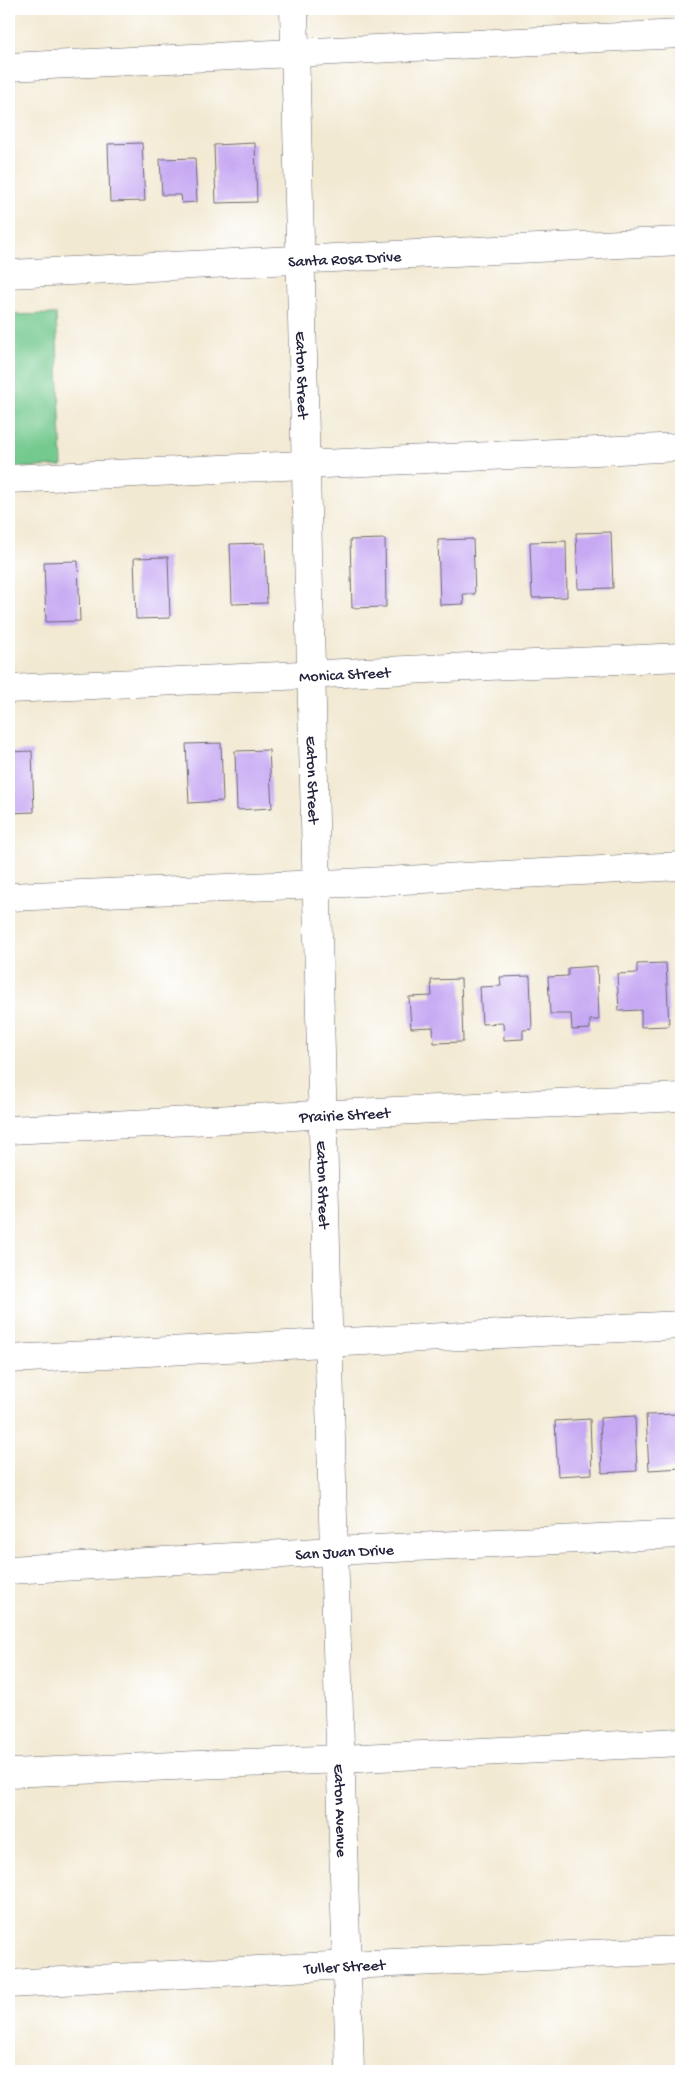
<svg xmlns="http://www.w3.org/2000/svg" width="690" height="2080" viewBox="0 0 690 2080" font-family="'Gochi Hand',sans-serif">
  <rect width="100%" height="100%" fill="#fff"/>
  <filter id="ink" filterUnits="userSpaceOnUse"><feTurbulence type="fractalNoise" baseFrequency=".02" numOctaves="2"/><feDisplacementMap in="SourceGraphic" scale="10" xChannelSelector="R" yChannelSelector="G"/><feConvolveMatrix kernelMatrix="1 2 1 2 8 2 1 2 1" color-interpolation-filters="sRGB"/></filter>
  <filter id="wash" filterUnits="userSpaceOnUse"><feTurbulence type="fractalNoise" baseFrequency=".0096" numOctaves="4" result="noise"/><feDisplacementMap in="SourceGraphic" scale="20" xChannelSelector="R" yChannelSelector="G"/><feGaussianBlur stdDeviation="1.12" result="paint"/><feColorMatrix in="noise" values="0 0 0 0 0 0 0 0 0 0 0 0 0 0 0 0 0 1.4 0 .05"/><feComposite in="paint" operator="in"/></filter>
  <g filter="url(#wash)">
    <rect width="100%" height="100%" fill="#f2e9d2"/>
    <!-- green -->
    <path fill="#73c98e" stroke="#4a7664" d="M 56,314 L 62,466 L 9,468 L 9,315 Z"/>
    <g id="blocks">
      <!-- building -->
      <path fill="#c6a8f3" d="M 142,143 L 145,201 L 110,202 L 108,144 Z
        M 255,143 L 257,202 L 216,203 L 214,145 Z
        M 195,158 L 197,202 L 182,203 L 181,195 L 162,195 L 160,159 Z
        M 611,532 L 613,588 L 578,589 L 576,533 Z
        M 385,539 L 386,607 L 352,608 L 350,540 Z
        M 473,539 L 475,594 L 463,594 L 464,604 L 440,605 L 438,540 Z
        M 566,541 L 567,597 L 532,598 L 530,542 Z
        M 265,543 L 267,603 L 232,604 L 230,544 Z
        M 168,557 L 170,618 L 136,619 L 134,558 Z
        M 78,561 L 80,621 L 46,622 L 44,562 Z
        M 221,743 L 223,801 L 189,803 L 186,744 Z
        M 269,750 L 272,808 L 237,810 L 235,751 Z
        M 32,751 L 34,812 L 9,813 L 9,752 Z
        M 666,963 L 669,1026 L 641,1027 L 641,1010 L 619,1011 L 617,974 L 637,973 L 637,964 Z
        M 597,966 L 599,1020 L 590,1020 L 590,1029 L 572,1030 L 571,1014 L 550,1014 L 548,977 L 568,976 L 568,968 Z
        M 530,976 L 532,1029 L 523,1030 L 523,1039 L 504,1040 L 503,1023 L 482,1024 L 480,987 L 501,986 L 500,977 Z
        M 461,979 L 463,1042 L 434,1043 L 433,1027 L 411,1028 L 409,997 L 432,996 L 431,980 Z
        M 681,1414 L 681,1468 L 649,1470 L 646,1415 Z
        M 635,1416 L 637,1471 L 602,1473 L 600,1418 Z
        M 590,1419 L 592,1474 L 558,1476 L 555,1421 Z"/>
    </g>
  </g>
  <g filter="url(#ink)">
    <use href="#blocks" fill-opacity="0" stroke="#6b6870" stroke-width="1"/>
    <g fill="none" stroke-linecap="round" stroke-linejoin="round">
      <!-- minor casing -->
      <g stroke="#6b6870" stroke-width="29">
        <g id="minor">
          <path id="s1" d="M 294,9 L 333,1517 L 350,2071"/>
          <path d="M 9,67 L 681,34"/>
          <path id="s2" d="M 9,274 L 681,241"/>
          <path d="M 9,479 L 681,447"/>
          <path id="s3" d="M 9,689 L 681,657"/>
          <path d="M 9,897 L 345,883 L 681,866"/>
          <path id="s4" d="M 9,1130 L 681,1097"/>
          <path d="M 9,1359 L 681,1325"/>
          <path id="s5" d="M 9,1570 L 334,1551 L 681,1534"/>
          <path d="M 9,1773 L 341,1759 L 681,1742"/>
          <path id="s6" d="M 9,1984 L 347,1965 L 681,1950"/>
        </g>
      </g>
      <!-- minor -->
      <use href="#minor" stroke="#fff" stroke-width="28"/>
    </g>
  </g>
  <g text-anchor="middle" stroke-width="5" stroke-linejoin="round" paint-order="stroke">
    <!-- street labels -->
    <g font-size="16" fill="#22223b" stroke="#fff">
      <text dy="6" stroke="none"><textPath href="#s2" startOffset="336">Santa Rosa Drive</textPath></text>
      <text dy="6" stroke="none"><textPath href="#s1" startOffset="366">Eaton Street</textPath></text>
      <text dy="6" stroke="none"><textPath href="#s3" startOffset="336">Monica Street</textPath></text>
      <text dy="6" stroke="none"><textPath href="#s1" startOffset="771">Eaton Street</textPath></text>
      <text dy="6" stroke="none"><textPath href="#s4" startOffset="336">Prairie Street</textPath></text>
      <text dy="6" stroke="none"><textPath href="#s1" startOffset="1176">Eaton Street</textPath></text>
      <text dy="6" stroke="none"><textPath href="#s5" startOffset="336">San Juan Drive</textPath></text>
      <text dy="6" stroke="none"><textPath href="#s1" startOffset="1802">Eaton Avenue</textPath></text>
      <text dy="6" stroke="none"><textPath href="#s6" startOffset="336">Tuller Street</textPath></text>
    </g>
  </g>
  <!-- margin -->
  <rect width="690" height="2080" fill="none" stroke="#fff" stroke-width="30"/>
</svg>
